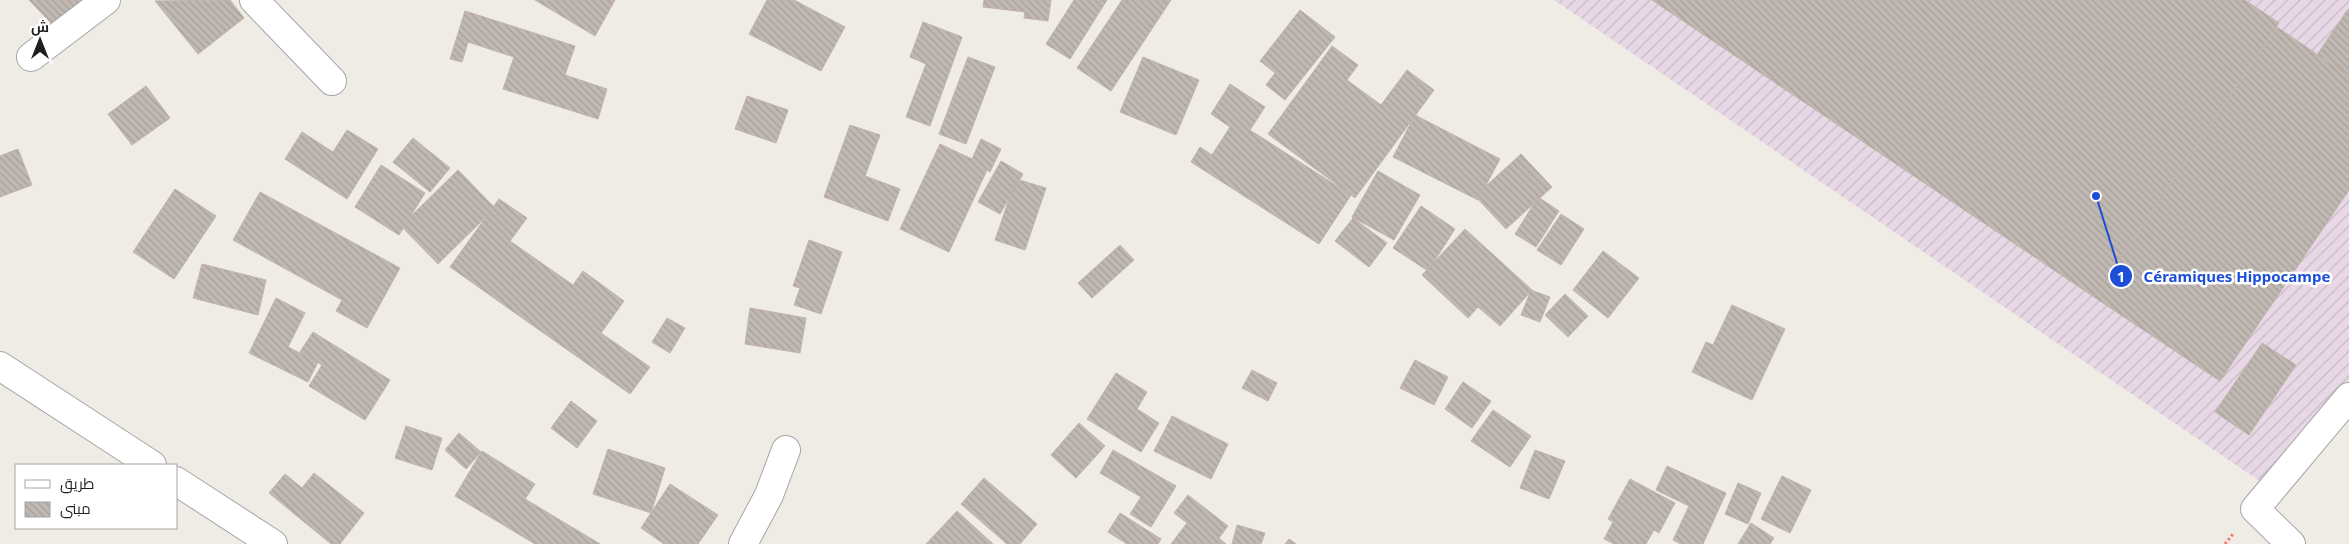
<svg xmlns="http://www.w3.org/2000/svg" width="2349" height="544" viewBox="0 0 2349 544" font-family="'Noto Sans',Cairo,sans-serif">
  <defs>
    <pattern id="industrial-furrows" width="10" height="10" patternUnits="userSpaceOnUse" patternTransform="scale(1.25)"><rect width="10" height="10" fill="#e8d8e6"/><path d="M-1 1l2-2M0 10L10 0M9 11l2-2" fill="none" stroke="#c7b9c5"/></pattern>
    <pattern id="building-back-hatch" width="6" height="6" patternUnits="userSpaceOnUse" patternTransform="scale(1.25)"><rect width="6" height="6" fill="#c0b8b2"/><path d="M-1 5l2 2M0 0l6 6M5-1l2 2" fill="none" stroke="#a59e99"/></pattern>
  </defs>
  <rect width="100%" height="100%" fill="#efece6"/>
  <!-- industrial -->
  <path fill="url(#industrial-furrows)" d="M 1554,0 L 2349,0 L 2349,393 L 2280,495 Z"/>
  <!-- building -->
  <path fill="url(#building-back-hatch)" stroke="#c1b3a9" d="M 29,0 L 84,0 L 55,27 Z
    M 230,0 L 244,18 L 198,54 L 155,1 Z
    M 535,0 L 615,0 L 595,36 Z
    M 767,0 L 794,0 L 845,27 L 821,71 L 749,34 Z
    M 984,0 L 1051,0 L 1048,21 L 1024,18 L 1025,12 L 983,7 Z
    M 1074,0 L 1107,0 L 1070,59 L 1046,44 Z
    M 1122,0 L 1171,0 L 1111,91 L 1077,68 Z
    M 1652,0 L 2245,0 L 2279,23 L 2094,297 Z
    M 2348,9 L 2349,10 L 2349,76 L 2317,55 Z
    M 1300,10 L 1335,37 L 1285,100 L 1266,85 L 1275,73 L 1260,61 Z
    M 465,11 L 575,46 L 565,75 L 607,89 L 598,119 L 503,89 L 514,57 L 468,42 L 462,62 L 450,59 Z
    M 923,22 L 962,37 L 930,126 L 906,117 L 926,64 L 910,57 Z
    M 2277,27 L 2349,76 L 2349,190 L 2220,381 L 2094,297 Z
    M 1332,46 L 1358,65 L 1347,80 L 1381,105 L 1407,70 L 1434,90 L 1355,198 L 1268,134 Z
    M 968,57 L 995,67 L 966,144 L 939,134 Z
    M 1143,57 L 1199,80 L 1176,135 L 1120,112 Z
    M 1230,84 L 1265,107 L 1250,130 L 1351,195 L 1319,244 L 1191,162 L 1200,147 L 1212,155 L 1230,127 L 1211,114 Z
    M 146,86 L 170,118 L 132,145 L 108,114 Z
    M 747,96 L 788,110 L 776,143 L 735,129 Z
    M 1415,115 L 1500,159 L 1478,200 L 1393,157 Z
    M 850,125 L 880,135 L 865,176 L 900,189 L 888,221 L 824,197 Z
    M 347,130 L 378,149 L 347,199 L 285,159 L 302,132 L 333,152 Z
    M 413,138 L 450,168 L 430,192 L 393,162 Z
    M 981,139 L 1001,149 L 990,172 L 987,170 L 949,252 L 900,229 L 940,144 L 972,159 Z
    M 18,149 L 32,185 L 0,197 L 0,156 Z
    M 1521,154 L 1552,187 L 1506,229 L 1475,196 Z
    M 1001,161 L 1023,174 L 1000,214 L 978,202 Z
    M 381,165 L 425,193 L 399,235 L 355,207 Z
    M 458,170 L 495,208 L 438,264 L 401,226 Z
    M 1378,171 L 1420,195 L 1394,240 L 1352,217 Z
    M 1016,179 L 1046,188 L 1025,250 L 995,240 Z
    M 175,189 L 216,216 L 174,279 L 133,252 Z
    M 260,192 L 400,268 L 367,328 L 336,311 L 342,300 L 233,240 Z
    M 1538,197 L 1559,211 L 1536,247 L 1515,234 Z
    M 499,199 L 527,218 L 510,241 L 573,285 L 583,271 L 624,301 L 601,333 L 650,367 L 630,394 L 450,267 Z
    M 1421,206 L 1455,229 L 1428,271 L 1393,248 Z
    M 1561,214 L 1584,229 L 1561,265 L 1537,250 Z
    M 1353,218 L 1387,243 L 1369,267 L 1335,241 Z
    M 1465,229 L 1532,290 L 1500,326 L 1478,307 L 1468,318 L 1422,275 Z
    M 809,240 L 842,252 L 821,314 L 794,305 L 800,288 L 793,286 Z
    M 1120,245 L 1134,260 L 1092,298 L 1078,283 Z
    M 1603,251 L 1639,278 L 1608,318 L 1573,290 Z
    M 202,264 L 266,280 L 258,315 L 193,298 Z
    M 1531,290 L 1550,297 L 1540,322 L 1521,315 Z
    M 1565,294 L 1588,316 L 1568,337 L 1545,315 Z
    M 276,298 L 305,313 L 288,347 L 318,362 L 308,382 L 249,353 Z
    M 1732,305 L 1785,329 L 1752,400 L 1692,372 L 1706,342 L 1713,345 Z
    M 750,308 L 806,318 L 800,353 L 745,344 Z
    M 667,318 L 685,328 L 670,353 L 652,342 Z
    M 313,332 L 390,380 L 365,420 L 309,386 L 322,365 L 300,352 Z
    M 2262,343 L 2296,365 L 2249,435 L 2215,412 Z
    M 1415,360 L 1448,377 L 1434,405 L 1400,388 Z
    M 1252,370 L 1277,383 L 1268,401 L 1242,388 Z
    M 1116,373 L 1147,392 L 1137,409 L 1159,423 L 1141,452 L 1087,419 Z
    M 1463,382 L 1491,401 L 1472,428 L 1445,409 Z
    M 571,401 L 597,421 L 577,448 L 551,428 Z
    M 1493,410 L 1531,436 L 1510,467 L 1471,441 Z
    M 1172,416 L 1228,444 L 1211,479 L 1154,451 Z
    M 1079,423 L 1105,446 L 1076,478 L 1051,455 Z
    M 406,426 L 442,438 L 432,470 L 395,458 Z
    M 459,433 L 481,452 L 466,469 L 445,450 Z
    M 608,449 L 665,468 L 651,513 L 593,494 Z
    M 1113,450 L 1176,486 L 1151,527 L 1130,514 L 1141,497 L 1100,473 Z
    M 1535,450 L 1565,461 L 1549,499 L 1520,488 Z
    M 482,451 L 535,484 L 525,499 L 600,544 L 535,544 L 455,496 Z
    M 1667,466 L 1726,493 L 1703,544 L 1681,544 L 1673,540 L 1689,506 L 1656,490 Z
    M 314,473 L 364,513 L 340,544 L 331,544 L 269,493 L 285,474 L 302,488 Z
    M 1782,476 L 1811,490 L 1790,533 L 1761,519 Z
    M 984,478 L 1037,524 L 1020,544 L 1007,544 L 961,504 Z
    M 1630,479 L 1675,503 L 1659,533 L 1654,530 L 1646,544 L 1614,544 L 1604,539 L 1613,522 L 1608,519 Z
    M 1738,483 L 1761,493 L 1748,524 L 1725,514 Z
    M 670,484 L 718,515 L 698,544 L 664,544 L 641,528 Z
    M 1188,495 L 1228,526 L 1219,538 L 1226,544 L 1171,544 L 1187,523 L 1174,513 Z
    M 957,511 L 993,544 L 926,544 Z
    M 1120,513 L 1161,539 L 1158,544 L 1127,544 L 1108,532 Z
    M 1751,523 L 1774,538 L 1770,544 L 1738,544 Z
    M 1237,525 L 1265,533 L 1261,544 L 1232,544 Z
    M 1289,539 L 1296,544 L 1285,544 Z"/>
  <g fill="none" stroke-linecap="round" stroke-linejoin="round">
    <!-- minor casing -->
    <g stroke="#a6a6a6" stroke-width="30">
      <path id="minor" d="M 254,0 L 332,81
        M 31,57 L 106,0
        M 0,366 L 152,465
        M 176,481 L 273,544
        M 743,544 L 769,495 L 786,450
        M 2291,544 L 2255,509 L 2349,397"/>
    </g>
    <!-- path -->
    <path stroke="#f47c72" stroke-width="3" stroke-dasharray="2.5 2.5" stroke-linecap="butt" d="M 2225,544 L 2233,534"/>
    <!-- minor -->
    <use href="#minor" stroke="#fff" stroke-width="28"/>
  </g>
  <!-- callouts -->
  <path fill="none" stroke="#1d4ed8" stroke-width="2" d="M2096 196L2121 276"/>
  <g fill="#1d4ed8" stroke="#fff" stroke-width="2">
    <circle cx="2096" cy="196" r="5"/>
    <circle cx="2121" cy="276" r="12"/>
  </g>
  <g font-size="15" text-anchor="middle" font-weight="bold" fill="#fff">
    <text x="2121" y="282">1</text>
  </g>
  <g font-size="15" text-anchor="middle" font-weight="bold" fill="#1d4ed8" stroke="#fff" stroke-width="5" stroke-linejoin="round" paint-order="stroke">
    <text x="2237" y="282">Céramiques Hippocampe</text>
  </g>
  <!-- legend -->
  <rect x="15" y="464" width="162" height="65" fill="#ffffff" stroke="#a5a5a5"/>
  <rect x="25" y="480" width="25" height="8" fill="#ffffff" stroke="#a5a5a5"/>
  <text x="60" y="489" font-size="15" fill="#1f1f1f">طريق</text>
  <rect x="25" y="502" width="25" height="15" fill="url(#building-back-hatch)" stroke="#a5a5a5"/>
  <text x="60" y="514" font-size="15" fill="#1f1f1f">مبنى</text>
  <!-- north arrow -->
  <g transform="translate(40 40)" stroke="#ffffff" stroke-width="4" paint-order="stroke">
  <path d="M0-4L9 19L0 12L-9 19Z" fill="#1f1f1f"/>
  <text y="-8" font-size="14" font-weight="bold" text-anchor="middle" fill="#1f1f1f">ش</text>
  </g>
</svg>
